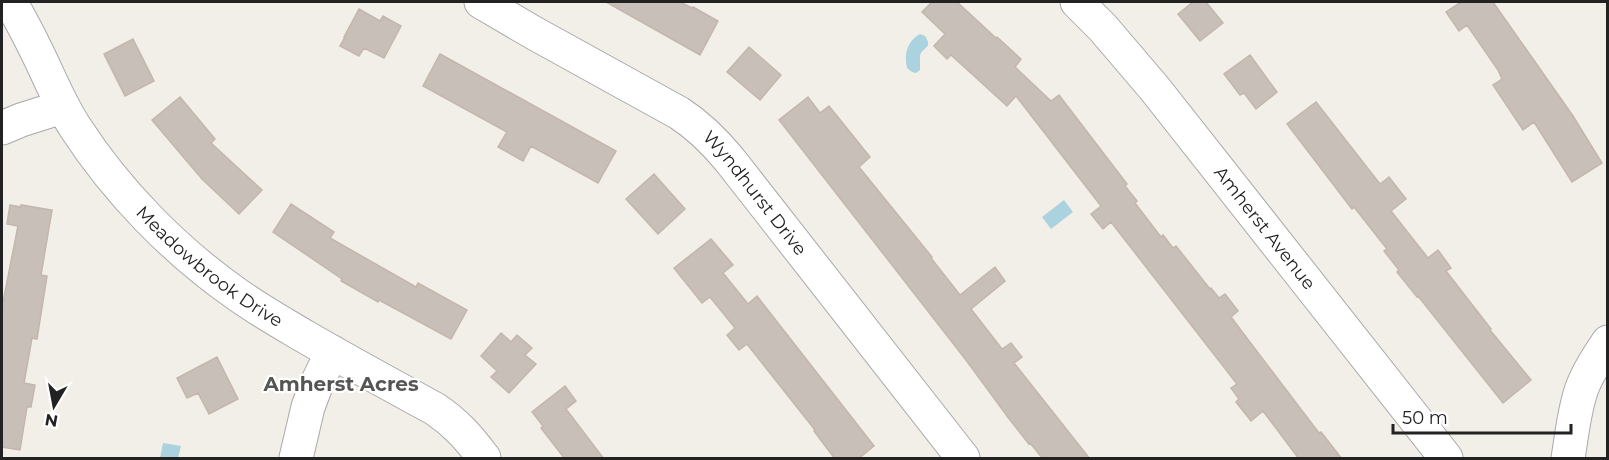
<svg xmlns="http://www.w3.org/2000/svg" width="1609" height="460" viewBox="0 0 1609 460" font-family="Montserrat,sans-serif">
  <rect width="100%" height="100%" fill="#f2efe9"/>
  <!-- water -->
  <path fill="#aad3df" d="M 920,34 L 925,36 C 933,48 924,46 920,55 L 920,70 L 916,73 L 912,72 L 907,68 C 904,54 907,41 920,34 Z
    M 1064,200 L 1073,212 L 1051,229 L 1042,217 Z
    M 163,443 L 181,446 L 178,458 L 160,458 Z"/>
  <!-- building -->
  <path fill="#c7bfb8" stroke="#c4b6ab" stroke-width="1.5" d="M 606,2 L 680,2 L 692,8 L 693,7 L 718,21 L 700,55 Z
    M 932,2 L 957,2 L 996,38 L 997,37 L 1021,59 L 1015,67 L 1051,101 L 1059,95 L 1127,184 L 1125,186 L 1137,201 L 1135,203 L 1161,237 L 1163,235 L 1173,248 L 1176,246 L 1210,289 L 1211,288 L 1219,298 L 1225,294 L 1238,311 L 1231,317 L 1240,329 L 1319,433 L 1321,432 L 1342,459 L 1299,459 L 1263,411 L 1251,421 L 1236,402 L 1239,399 L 1231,388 L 1237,384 L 1111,222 L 1103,229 L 1091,214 L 1101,206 L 1016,96 L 1007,106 L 951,55 L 947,59 L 934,46 L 945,34 L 922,12 Z
    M 1193,2 L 1206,2 L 1223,23 L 1200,41 L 1178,14 Z
    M 1461,2 L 1493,2 L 1573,116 L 1602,163 L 1572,182 L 1534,122 L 1523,130 L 1493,85 L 1502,79 L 1498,70 L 1467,25 L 1459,31 L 1446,12 Z
    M 359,9 L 380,21 L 383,16 L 401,26 L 384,58 L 364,48 L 359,56 L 340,46 L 345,37 L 344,37 Z
    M 133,39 L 154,81 L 125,96 L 104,54 Z
    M 749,47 L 781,75 L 760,100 L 727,72 Z
    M 440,54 L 616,151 L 598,183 L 531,146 L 523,161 L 498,147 L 507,132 L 423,86 Z
    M 1250,55 L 1277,92 L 1256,109 L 1244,93 L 1240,95 L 1224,74 Z
    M 180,97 L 215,139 L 211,143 L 262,190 L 239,214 L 202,179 L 152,120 Z
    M 808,97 L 820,113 L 829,106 L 870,157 L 859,167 L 932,257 L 931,258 L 960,295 L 995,267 L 1005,281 L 971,309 L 1002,349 L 1011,343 L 1022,357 L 1014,363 L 1090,459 L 1043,459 L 1030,443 L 1029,444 L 1010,420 L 966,360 L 779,120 Z
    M 1316,102 L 1380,184 L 1389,177 L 1406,199 L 1391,211 L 1428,258 L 1438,250 L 1451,268 L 1446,271 L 1491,329 L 1490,330 L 1531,380 L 1503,403 L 1418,296 L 1417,297 L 1397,272 L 1399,270 L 1384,251 L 1387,249 L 1354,207 L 1352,209 L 1287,124 Z
    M 654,174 L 685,209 L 658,234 L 626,199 Z
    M 291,204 L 334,232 L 330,238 L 416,287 L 418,283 L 467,310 L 451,339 L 379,300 L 378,302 L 341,281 L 342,279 L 273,232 Z
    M 10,205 L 21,207 L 21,205 L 52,210 L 41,275 L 47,276 L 37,339 L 32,338 L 24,383 L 35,385 L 31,407 L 27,407 L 20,450 L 2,447 L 2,307 L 18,226 L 7,224 Z
    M 711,239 L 733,265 L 723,273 L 748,304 L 757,296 L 874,446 L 858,459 L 835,459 L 814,431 L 815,430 L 747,344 L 739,350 L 727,335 L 735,328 L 710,297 L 702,303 L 674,268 Z
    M 501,333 L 511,342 L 517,335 L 532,348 L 525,355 L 536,364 L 509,393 L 491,377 L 497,371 L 481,356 Z
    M 217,357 L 238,399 L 209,414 L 198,393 L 187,398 L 177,378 Z
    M 565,386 L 576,401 L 566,409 L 604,459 L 565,459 L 541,428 L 543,426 L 532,412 Z"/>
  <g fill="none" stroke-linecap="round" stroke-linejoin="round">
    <!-- minor casing -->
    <g stroke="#a9a9a9" stroke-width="35">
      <g id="minor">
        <path id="s1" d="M 11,2 C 18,16 27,31 34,46 C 48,73 58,101 75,127 C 117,192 175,251 238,295 C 259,310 282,323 304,336 C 347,361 391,385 435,409 C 456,423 469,438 484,458"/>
        <path id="s2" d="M 481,2 L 534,33 L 679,113 C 699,126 714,141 729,159 L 963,458"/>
        <path id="s3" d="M 1077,2 L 1103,28 L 1155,89 L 1446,458"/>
        <path d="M 2,128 L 21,120 L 62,107"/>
        <path d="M 296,458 L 308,407 L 317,383 L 332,352"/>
        <path d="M 1568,458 C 1572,435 1574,410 1582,388 C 1588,372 1598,357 1608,342"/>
      </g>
    </g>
    <!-- minor -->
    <use href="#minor" stroke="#fff" stroke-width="33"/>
  </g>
  <g text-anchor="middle" stroke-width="4.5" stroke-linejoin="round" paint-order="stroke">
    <!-- street labels -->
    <g font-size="18" fill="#222" stroke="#fff">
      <text dy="6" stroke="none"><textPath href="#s2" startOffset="338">Wyndhurst Drive</textPath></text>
      <text dy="6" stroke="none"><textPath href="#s3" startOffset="294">Amherst Avenue</textPath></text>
      <text dy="6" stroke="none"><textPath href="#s1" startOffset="336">Meadowbrook Drive</textPath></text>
    </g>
    <!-- neighbourhood labels -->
    <g font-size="20" font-weight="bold" fill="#555" stroke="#fff">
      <text x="341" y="391">Amherst Acres</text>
    </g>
  </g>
  <!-- border -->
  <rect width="1609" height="460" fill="none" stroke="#222222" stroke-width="6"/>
  <!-- north arrow -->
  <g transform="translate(54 406) rotate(190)" stroke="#ffffff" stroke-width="4.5" paint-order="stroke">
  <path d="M0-4.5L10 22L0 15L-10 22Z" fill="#222222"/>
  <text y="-9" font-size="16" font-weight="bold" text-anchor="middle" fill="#222222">N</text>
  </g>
  <!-- scale -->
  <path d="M1393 424v9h178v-9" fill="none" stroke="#222222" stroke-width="3"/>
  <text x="1402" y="424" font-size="18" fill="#222222" stroke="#ffffff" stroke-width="4.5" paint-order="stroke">50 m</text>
</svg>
